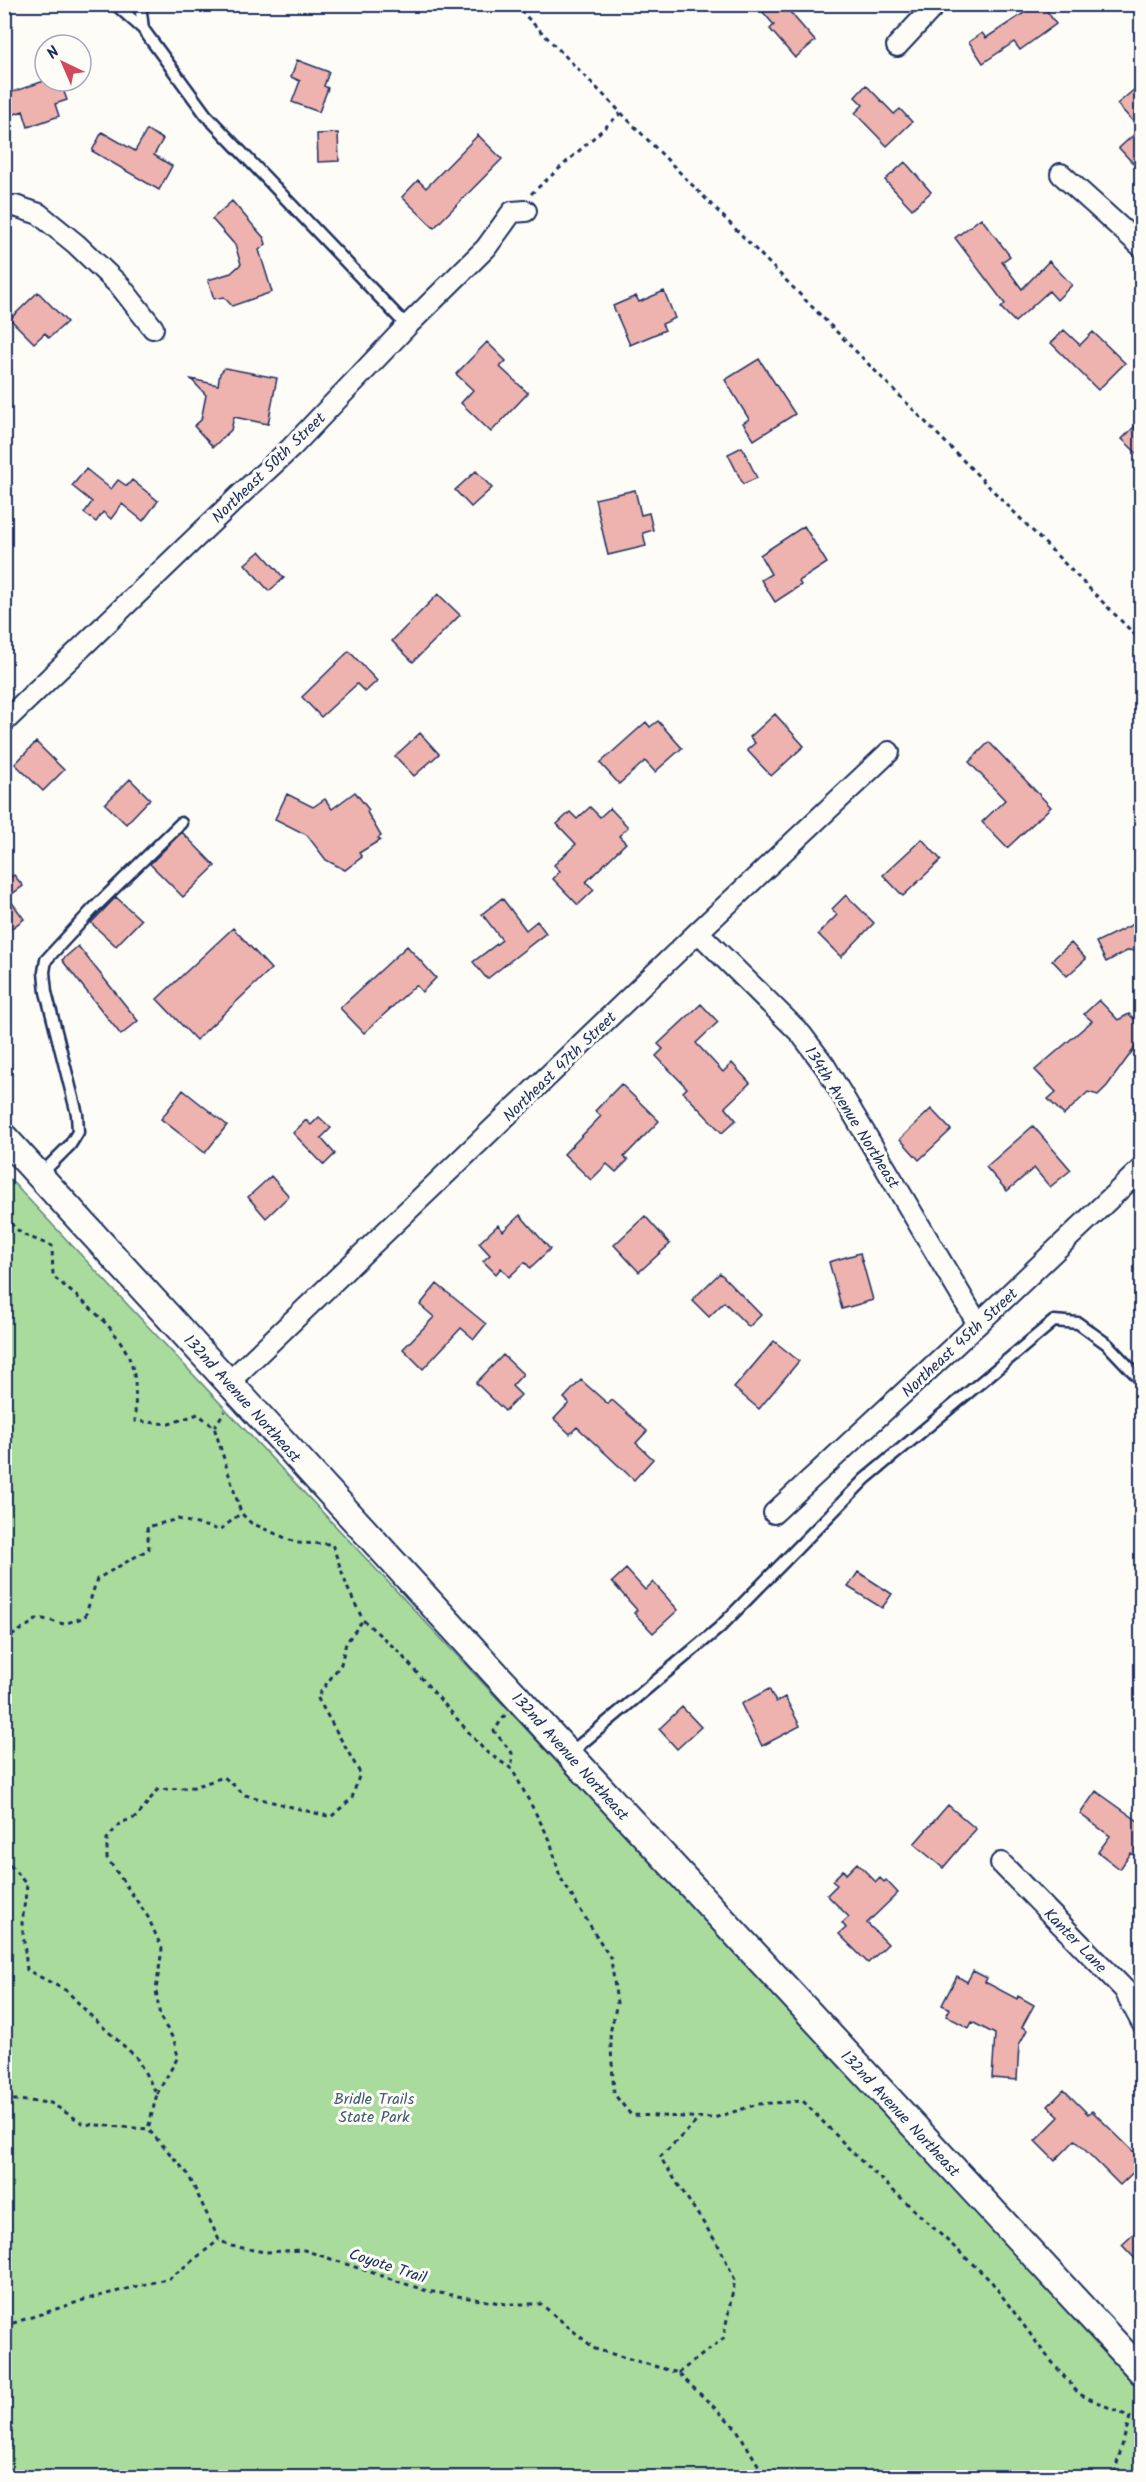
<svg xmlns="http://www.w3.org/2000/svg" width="1146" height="2482" viewBox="0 0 1146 2482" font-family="Kalam,sans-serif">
  <rect width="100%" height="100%" fill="#fdfcf7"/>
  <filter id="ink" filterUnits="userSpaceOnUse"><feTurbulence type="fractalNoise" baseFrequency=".0167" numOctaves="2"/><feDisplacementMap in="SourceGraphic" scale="12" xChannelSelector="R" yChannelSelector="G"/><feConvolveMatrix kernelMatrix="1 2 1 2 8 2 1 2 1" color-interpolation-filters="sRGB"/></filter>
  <g filter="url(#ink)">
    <!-- green -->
    <path fill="#a9db9c" stroke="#62857d" stroke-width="1.5" d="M 4,1173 L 1141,2384 L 1141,2477 L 5,2477 Z"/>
    <!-- building -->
    <path fill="#eeb2af" stroke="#1b2f5e" stroke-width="1.5" d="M 756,4 L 783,4 L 815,41 L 795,58 L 770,29 L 774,25 Z
      M 1018,4 L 1042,4 L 1056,24 L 1020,50 L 1014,42 L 983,63 L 969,42 L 982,33 L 986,38 L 1024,13 Z
      M 297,60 L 329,72 L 324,86 L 328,88 L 319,112 L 292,102 L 300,81 L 291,77 Z
      M 44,81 L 60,81 L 67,100 L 55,104 L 59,116 L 28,127 L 23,111 L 4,118 L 4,95 Z
      M 1142,83 L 1142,173 L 1119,148 L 1140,129 L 1117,104 Z
      M 866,85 L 894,114 L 900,109 L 912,122 L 887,146 L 855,113 L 863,105 L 855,97 Z
      M 147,130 L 163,139 L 154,155 L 172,166 L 159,190 L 92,151 L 102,132 L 135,151 Z
      M 338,133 L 339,161 L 318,162 L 317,134 Z
      M 478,135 L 502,159 L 434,228 L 402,197 L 418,180 L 426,188 Z
      M 905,162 L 931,192 L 912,209 L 885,180 Z
      M 232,201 L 264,238 L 266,244 L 259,250 L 272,292 L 232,306 L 224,297 L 214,299 L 208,280 L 231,273 L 241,264 L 235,245 L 212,219 Z
      M 981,218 L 1010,256 L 1002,262 L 1022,289 L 1049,261 L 1072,285 L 1057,300 L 1049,291 L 1015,322 L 1001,308 L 1005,304 L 955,238 Z
      M 664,291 L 675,318 L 662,324 L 665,330 L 630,345 L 613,306 L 636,296 L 639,302 Z
      M 38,292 L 67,322 L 49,338 L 45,333 L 34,343 L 10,319 Z
      M 1064,330 L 1080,345 L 1093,332 L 1125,363 L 1098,390 L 1051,343 Z
      M 487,342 L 506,361 L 500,367 L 528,393 L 491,432 L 461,403 L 473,390 L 456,374 Z
      M 759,359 L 795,414 L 754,440 L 743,423 L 749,419 L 725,380 Z
      M 225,368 L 277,378 L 268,424 L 234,417 L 231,430 L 213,447 L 194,426 L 201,420 L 206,395 L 191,379 L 218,385 L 220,373 Z
      M 1142,419 L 1142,458 L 1122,439 Z
      M 742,447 L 757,478 L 743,484 L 728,454 Z
      M 86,469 L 111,489 L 118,480 L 127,486 L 132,480 L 158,501 L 143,521 L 122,504 L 111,519 L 103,512 L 96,522 L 84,513 L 92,502 L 72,486 Z
      M 476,471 L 492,488 L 471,507 L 455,490 Z
      M 635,490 L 641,515 L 649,513 L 653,530 L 643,533 L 646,546 L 608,555 L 595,499 Z
      M 804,526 L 827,563 L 799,581 L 801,585 L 775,602 L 761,580 L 771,574 L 760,555 Z
      M 260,551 L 284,578 L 269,591 L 245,564 Z
      M 438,594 L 460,615 L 413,662 L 392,641 Z
      M 349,651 L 377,681 L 365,692 L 357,684 L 321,717 L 302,697 Z
      M 775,714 L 804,746 L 771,776 L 747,750 L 755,743 L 750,737 Z
      M 658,721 L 682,748 L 655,772 L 645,761 L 619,784 L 600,763 L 646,722 L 650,727 Z
      M 420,733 L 439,754 L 414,776 L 395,756 Z
      M 36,742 L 64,770 L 43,791 L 15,764 Z
      M 989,742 L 1051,807 L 1007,848 L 982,822 L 1005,800 L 969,762 Z
      M 130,779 L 150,799 L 126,824 L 105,804 Z
      M 355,792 L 369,810 L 367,812 L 381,836 L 378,838 L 380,840 L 359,853 L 362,857 L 345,870 L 326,860 L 307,835 L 275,819 L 287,794 L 313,807 L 325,799 L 332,809 Z
      M 590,807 L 600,817 L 610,808 L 628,827 L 619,836 L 626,843 L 586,882 L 594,890 L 578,905 L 553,879 L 560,871 L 554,865 L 576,844 L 557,824 L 570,812 L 577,819 Z
      M 182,832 L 215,866 L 183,897 L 150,864 Z
      M 922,839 L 941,860 L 903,896 L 883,875 Z
      M 14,875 L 23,886 L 8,897 L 24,919 L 4,934 L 4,882 Z
      M 846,895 L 874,923 L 841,957 L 818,934 L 837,915 L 832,909 Z
      M 116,897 L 141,920 L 116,946 L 91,923 Z
      M 502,898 L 526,930 L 537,921 L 546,933 L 487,979 L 473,962 L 502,940 L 482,914 Z
      M 1142,920 L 1142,952 L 1129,950 L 1106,962 L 1096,942 Z
      M 233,928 L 271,969 L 196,1040 L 157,999 Z
      M 1071,943 L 1086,959 L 1067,976 L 1052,960 Z
      M 78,946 L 138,1021 L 121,1035 L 62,960 Z
      M 407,946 L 436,978 L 422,992 L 416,985 L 364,1033 L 340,1008 Z
      M 1099,1000 L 1118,1020 L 1129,1014 L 1142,1027 L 1142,1038 L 1107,1086 L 1098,1095 L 1088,1092 L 1064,1115 L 1048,1099 L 1056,1092 L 1035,1070 L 1092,1021 L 1084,1014 Z
      M 701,1004 L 718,1022 L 696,1043 L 723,1072 L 732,1063 L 750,1083 L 725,1107 L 736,1120 L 722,1133 L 683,1092 L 687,1088 L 656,1056 L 663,1049 L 658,1044 Z
      M 621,1084 L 659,1121 L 624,1157 L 628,1160 L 616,1172 L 607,1164 L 591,1180 L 564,1154 L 601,1116 L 595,1111 Z
      M 183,1090 L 227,1125 L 205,1153 L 161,1119 Z
      M 931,1109 L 951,1130 L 919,1160 L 900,1139 Z
      M 319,1117 L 331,1128 L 321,1138 L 335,1154 L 324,1165 L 293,1133 L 306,1120 L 311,1125 Z
      M 1033,1126 L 1071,1170 L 1050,1187 L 1034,1168 L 1007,1191 L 986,1167 Z
      M 271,1176 L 289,1196 L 266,1218 L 248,1197 Z
      M 520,1215 L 550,1249 L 530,1268 L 525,1262 L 509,1277 L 501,1268 L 496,1274 L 483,1261 L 490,1255 L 479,1243 L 498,1225 L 503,1231 Z
      M 645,1216 L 670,1244 L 639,1272 L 614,1245 Z
      M 860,1253 L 873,1300 L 842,1309 L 829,1262 Z
      M 720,1273 L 761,1315 L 749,1327 L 724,1302 L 709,1317 L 692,1300 Z
      M 437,1284 L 486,1324 L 474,1339 L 461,1328 L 423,1369 L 403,1349 L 434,1317 L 420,1305 Z
      M 774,1341 L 799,1361 L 759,1409 L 734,1388 Z
      M 503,1355 L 523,1374 L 512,1386 L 521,1395 L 505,1411 L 476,1383 Z
      M 581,1380 L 608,1404 L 612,1400 L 647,1431 L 636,1443 L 653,1459 L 634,1480 L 577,1427 L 570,1434 L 554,1419 L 569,1403 L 564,1398 Z
      M 626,1569 L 645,1590 L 653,1582 L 678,1610 L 653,1633 L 634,1613 L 637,1610 L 612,1582 Z
      M 858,1572 L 892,1594 L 882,1608 L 848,1587 Z
      M 769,1689 L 776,1702 L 785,1697 L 800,1726 L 762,1746 L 741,1704 Z
      M 682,1707 L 701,1727 L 677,1749 L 659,1729 Z
      M 1096,1791 L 1142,1824 L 1142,1861 L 1131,1853 L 1120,1869 L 1098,1852 L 1110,1836 L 1080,1814 Z
      M 948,1805 L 976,1829 L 943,1868 L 914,1844 Z
      M 857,1863 L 876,1882 L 880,1878 L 884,1882 L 886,1880 L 898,1893 L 867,1923 L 888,1944 L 868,1963 L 839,1934 L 846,1928 L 842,1923 L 849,1917 L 827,1895 L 837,1885 L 832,1881 L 843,1870 L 846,1874 Z
      M 973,1971 L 987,1978 L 985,1982 L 1017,1999 L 1018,1996 L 1034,2005 L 1022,2027 L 1027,2030 L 1019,2045 L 1017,2080 L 992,2078 L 995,2034 L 972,2022 L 969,2028 L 946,2016 L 950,2009 L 942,2005 L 957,1976 L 967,1982 Z
      M 1064,2090 L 1088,2114 L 1092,2111 L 1142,2160 L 1142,2164 L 1120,2185 L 1075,2140 L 1055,2161 L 1035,2141 L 1059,2117 L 1048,2106 Z
      M 1142,2226 L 1142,2266 L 1122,2245 Z"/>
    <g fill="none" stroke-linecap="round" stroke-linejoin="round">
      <!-- service casing -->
      <g stroke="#1b2f5e" stroke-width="15">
        <path id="service" d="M 115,4 L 143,29 L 206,115 L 407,326
          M 140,4 L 143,29
          M 40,1175 L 70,1145 L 78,1132 L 77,1114 L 46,992 L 44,972 L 46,960 L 93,909 L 181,823
          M 569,1754 L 719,1628 L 865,1479 L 1054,1321 L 1078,1323 L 1107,1344 L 1142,1381"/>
      </g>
      <!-- minor casing -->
      <g stroke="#1b2f5e" stroke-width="24">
        <path id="minor" d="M 897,46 L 936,4
          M 1061,174 L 1142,247
          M 4,207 L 15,206 L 39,214 L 76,244 L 121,287 L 153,328
          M 4,722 L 240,495 L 291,448 L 407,326 L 486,248 L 512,212 L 526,211
          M 698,932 L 801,1034 L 825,1066 L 978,1324
          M 229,1382 L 698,932 L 889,752
          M 774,1513 L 978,1324 L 1142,1168
          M 1001,1863 L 1124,1989 L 1142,2023"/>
      </g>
      <!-- tertiary casing -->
      <g stroke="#1b2f5e" stroke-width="30">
        <path id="tertiary" d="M 4,1137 L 569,1754 L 1142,2372"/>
      </g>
      <!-- path -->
      <path stroke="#1b2f5e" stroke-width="3" stroke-dasharray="4.5 4.5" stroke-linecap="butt" d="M 514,4 L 1142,642
        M 531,194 L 621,113
        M 4,1217 L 22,1234 L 52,1246 L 53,1276 C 83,1303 123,1329 133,1370 C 137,1385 135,1405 135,1421 L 169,1424 L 198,1414 L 214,1427 L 241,1513 L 251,1523 L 297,1543 L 332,1544 L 348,1589 L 363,1620 L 398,1651 L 485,1751 L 512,1769 L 550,1840 L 560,1877 L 611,1959 L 617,2003 L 610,2033 L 614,2094 L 631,2115 L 714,2118 L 758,2104 L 803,2101 L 859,2159 L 991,2281 L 1042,2350 L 1079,2394 L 1130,2417 L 1113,2478
        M 214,1427 L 225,1411
        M 4,1641 L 39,1618 L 64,1624 L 85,1617 L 97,1579 L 149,1549 L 147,1527 L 178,1519 L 220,1530 L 241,1513
        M 505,1715 L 494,1731 L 512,1753 L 512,1769
        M 4,1858 L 27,1885 L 22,1923 L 27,1970 L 67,1991 L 90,2015 L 136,2057 L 157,2094 L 148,2129
        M 157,2094 L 178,2057 L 174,2040 L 160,2017 L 156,1990 L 162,1949 L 148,1917 L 107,1858 L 107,1839 L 120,1823 L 137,1817 L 157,1790 L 194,1787 L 224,1777 L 245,1795 L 331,1817 L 352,1798 L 360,1773 L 317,1697 L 341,1664 L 346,1643 L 363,1620
        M 4,2099 L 51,2103 L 84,2124 L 148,2129 L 188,2174 L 219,2240 L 231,2246 L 265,2252 L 304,2250 L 427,2291 L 506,2304 L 541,2304 L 595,2349 L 678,2373 L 736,2428 L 766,2478
        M 4,2326 L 87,2299 L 170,2278 L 219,2240
        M 678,2373 L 723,2339 L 735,2280 L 720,2248 L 660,2157 L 699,2119"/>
      <!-- service -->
      <use href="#service" stroke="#fdfcf7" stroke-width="10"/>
      <!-- minor -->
      <use href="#minor" stroke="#fdfcf7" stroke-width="20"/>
      <!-- tertiary -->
      <use href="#tertiary" stroke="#fdfcf7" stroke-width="26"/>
    </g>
  </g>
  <g text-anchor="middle" stroke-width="6" stroke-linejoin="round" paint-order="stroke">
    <!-- street labels -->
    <g font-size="16" fill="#1b2f5e" stroke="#fdfcf7">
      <text transform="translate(268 467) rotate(-44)" y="6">Northeast 50th Street</text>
      <text transform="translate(559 1066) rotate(-44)" y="6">Northeast 47th Street</text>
      <text transform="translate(853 1117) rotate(58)" y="6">134th Avenue Northeast</text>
      <text transform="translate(959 1342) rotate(-43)" y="6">Northeast 45th Street</text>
      <text transform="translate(243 1398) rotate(48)" y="6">132nd Avenue Northeast</text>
      <text transform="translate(571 1756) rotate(48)" y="6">132nd Avenue Northeast</text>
      <text transform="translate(1076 1940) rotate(46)" y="6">Kanter Lane</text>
      <text transform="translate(901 2113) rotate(47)" y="6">132nd Avenue Northeast</text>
      <text transform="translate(388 2265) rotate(18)" y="6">Coyote Trail</text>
    </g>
    <!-- park labels -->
    <g font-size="16" fill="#3e5a6e" stroke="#fdfcf7">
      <text x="374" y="2104">Bridle Trails<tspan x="374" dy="18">State Park</tspan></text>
    </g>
  </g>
  <!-- margin -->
  <rect width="1146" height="2482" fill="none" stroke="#fdfcf7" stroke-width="24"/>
  <rect x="12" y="12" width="1122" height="2458" fill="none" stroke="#1b2f5e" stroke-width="2" filter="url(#ink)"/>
  <!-- north arrow -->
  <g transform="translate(63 63) rotate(316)"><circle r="28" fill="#fdfcf7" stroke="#a3aaba" stroke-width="1.5"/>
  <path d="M0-4.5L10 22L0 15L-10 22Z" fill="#d1495b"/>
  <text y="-9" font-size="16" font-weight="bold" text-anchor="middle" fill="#1b2f5e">N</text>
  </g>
</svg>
